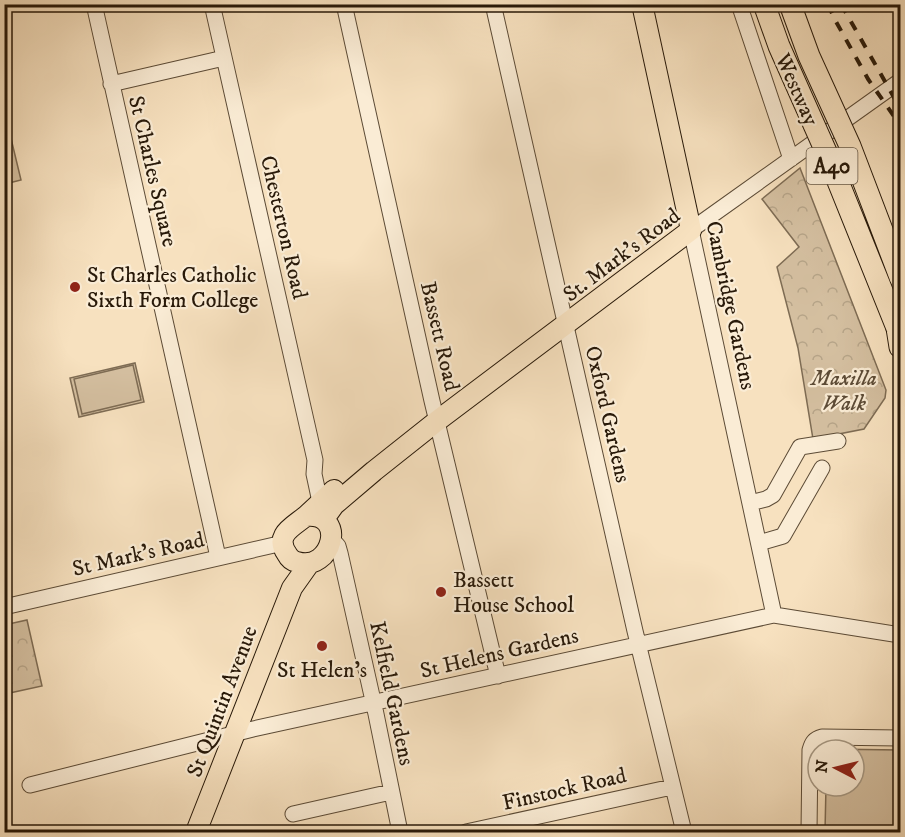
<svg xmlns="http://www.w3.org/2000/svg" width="905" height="837" viewBox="0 0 905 837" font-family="'IM FELL DW Pica',serif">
  <defs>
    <pattern id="park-crowns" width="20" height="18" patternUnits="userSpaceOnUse" patternTransform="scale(1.5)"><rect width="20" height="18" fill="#d4bfa0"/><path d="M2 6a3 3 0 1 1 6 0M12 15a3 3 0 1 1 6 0" fill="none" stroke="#b6a488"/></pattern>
  </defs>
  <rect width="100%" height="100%" fill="#f7e1bf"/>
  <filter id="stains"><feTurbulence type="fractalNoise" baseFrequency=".00333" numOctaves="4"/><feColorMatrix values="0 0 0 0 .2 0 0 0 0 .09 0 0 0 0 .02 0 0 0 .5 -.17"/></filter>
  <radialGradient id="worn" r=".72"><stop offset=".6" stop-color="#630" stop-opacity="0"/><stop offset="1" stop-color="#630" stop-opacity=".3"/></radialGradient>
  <!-- park -->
  <path fill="url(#park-crowns)" stroke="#7e6c54" stroke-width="1.5" d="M 800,168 L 886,390 L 885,398 L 864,429 L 813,439 L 798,348 L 777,267 L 799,247 L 762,199 Z
    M 135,363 L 144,402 L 79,417 L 70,378 Z
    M 27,620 L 42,686 L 5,694 L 4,625 Z"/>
  <!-- pitch -->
  <path fill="#d4bfa0" stroke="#7e6c54" stroke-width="1.5" d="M 8,126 L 21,180 L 5,184 L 5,127 Z
    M 133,365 L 141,400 L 82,414 L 74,379 Z
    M 826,749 L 900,750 L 900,832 L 825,832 L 826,786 L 854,786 L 854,750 L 826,750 Z"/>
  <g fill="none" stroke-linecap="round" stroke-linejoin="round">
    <!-- minor casing -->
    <g stroke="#5c4b36" stroke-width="17">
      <path id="minor" d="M 94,4 L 218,557
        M 212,4 L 315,460 L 314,474 L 320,502
        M 344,4 L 432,401 L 498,676
        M 493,4 L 635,631 L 684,832
        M 739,4 L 791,159
        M 899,4 L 900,8
        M 111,84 L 224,58
        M 750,503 L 766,499 L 773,495 L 800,447 L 838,441
        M 331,538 L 338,546 L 340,553 L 376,714 L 400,832
        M 759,543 L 783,536 L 822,468
        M 4,607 L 283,543
        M 774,615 L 691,230 L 900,81
        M 30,785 L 253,729 L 774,615 L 900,635
        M 293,814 L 391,792
        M 466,832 L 672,787
        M 809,832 L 810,750 C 812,743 814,739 822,737 L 900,738"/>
    </g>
    <!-- major casing -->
    <g stroke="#281909" stroke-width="22">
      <path id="major" d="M 306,516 C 348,512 332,573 297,562 C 292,561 289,558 287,554 C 273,534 295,526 307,515 C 316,507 325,498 334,490
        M 324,519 L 334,505 L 374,471 L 437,421 L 691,230 L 642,4
        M 196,832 L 292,588 L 309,564"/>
    </g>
    <!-- highway casing -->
    <g stroke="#281909" stroke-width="23">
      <path id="highway" d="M 897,328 L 900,347"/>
    </g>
    <!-- minor -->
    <use href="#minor" stroke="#faecd5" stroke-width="15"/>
    <!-- major -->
    <use href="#major" stroke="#f7e1bf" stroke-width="20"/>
    <!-- highway -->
    <use href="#highway" stroke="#f7e1bf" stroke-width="21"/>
    <!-- rail -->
    <path stroke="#281909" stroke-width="4" stroke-dasharray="10 10" stroke-linecap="butt" d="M 828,4 L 834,18 L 868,79 L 900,125
      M 841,4 L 900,108"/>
    <!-- highway-bridge casing -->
    <g stroke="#281909" stroke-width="23" stroke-linecap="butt">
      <path id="highway-bridge" d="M 764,4 L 779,46 L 827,154 L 897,328
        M 790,4 L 809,56 L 850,146 L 900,277"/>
    </g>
    <!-- highway-bridge -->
    <use href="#highway-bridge" stroke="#f7e1bf" stroke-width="21"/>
  </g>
  <!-- markers -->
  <g fill="#8f2418" stroke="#faecd5" stroke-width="2">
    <circle cx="75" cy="287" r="6"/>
    <circle cx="441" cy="592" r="6"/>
    <circle cx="322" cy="646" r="6"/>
  </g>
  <g text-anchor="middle" stroke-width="4.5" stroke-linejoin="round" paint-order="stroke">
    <!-- shield labels -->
    <rect fill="#faecd5" stroke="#675846" stroke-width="1.5" x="806.5" y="148" width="51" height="36" rx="4.5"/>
    <g font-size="21" font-weight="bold" fill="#281909">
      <text x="832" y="173">A40</text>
    </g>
    <!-- street labels -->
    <g font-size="22" fill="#281909" stroke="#faecd5">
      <text transform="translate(798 89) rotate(66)" y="8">Westway</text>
      <text transform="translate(154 171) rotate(77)" y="8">St Charles Square</text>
      <text transform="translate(285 227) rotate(77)" y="8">Chesterton Road</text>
      <text transform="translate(621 254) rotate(-37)" y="8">St. Mark's Road</text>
      <text transform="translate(732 305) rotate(78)" y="8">Cambridge Gardens</text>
      <text transform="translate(441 336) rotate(77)" y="8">Bassett Road</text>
      <text transform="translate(609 414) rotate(77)" y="8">Oxford Gardens</text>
      <text transform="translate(138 553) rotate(-13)" y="8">St Mark's Road</text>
      <text transform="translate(499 652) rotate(-13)" y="8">St Helens Gardens</text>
      <text transform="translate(393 693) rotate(78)" y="8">Kelfield Gardens</text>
      <text transform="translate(221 701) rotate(-69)" y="8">St Quintin Avenue</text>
      <text transform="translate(564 788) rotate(-13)" y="8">Finstock Road</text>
    </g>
    <!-- poi labels -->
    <g font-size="22" fill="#281909" stroke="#faecd5" text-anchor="start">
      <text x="87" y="282">St Charles Catholic<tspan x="87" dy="25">Sixth Form College</tspan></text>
      <text x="453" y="587">Bassett<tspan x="453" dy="25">House School</tspan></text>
      <text x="322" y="677" text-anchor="middle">St Helen's</text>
    </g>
    <!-- park labels -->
    <g font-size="22" font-style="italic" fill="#5c4b36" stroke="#faecd5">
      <text x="844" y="385">Maxilla<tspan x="844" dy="25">Walk</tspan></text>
    </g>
  </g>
  <!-- margin -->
  <rect width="905" height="837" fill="none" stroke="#f7e1bf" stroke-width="24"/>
  <rect x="6" y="6" width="893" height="825" fill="none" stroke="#281909" stroke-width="3"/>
  <rect x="12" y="12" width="881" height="813" fill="none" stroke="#281909" stroke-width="1.5"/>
  <!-- north arrow -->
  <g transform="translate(836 768) rotate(277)"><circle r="28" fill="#faecd5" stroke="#a69883" stroke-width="1.5"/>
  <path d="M0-4.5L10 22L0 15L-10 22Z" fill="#8f2418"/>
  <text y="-9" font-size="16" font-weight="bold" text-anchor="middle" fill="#281909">N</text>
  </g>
  <rect width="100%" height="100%" filter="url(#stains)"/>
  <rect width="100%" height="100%" fill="url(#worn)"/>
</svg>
